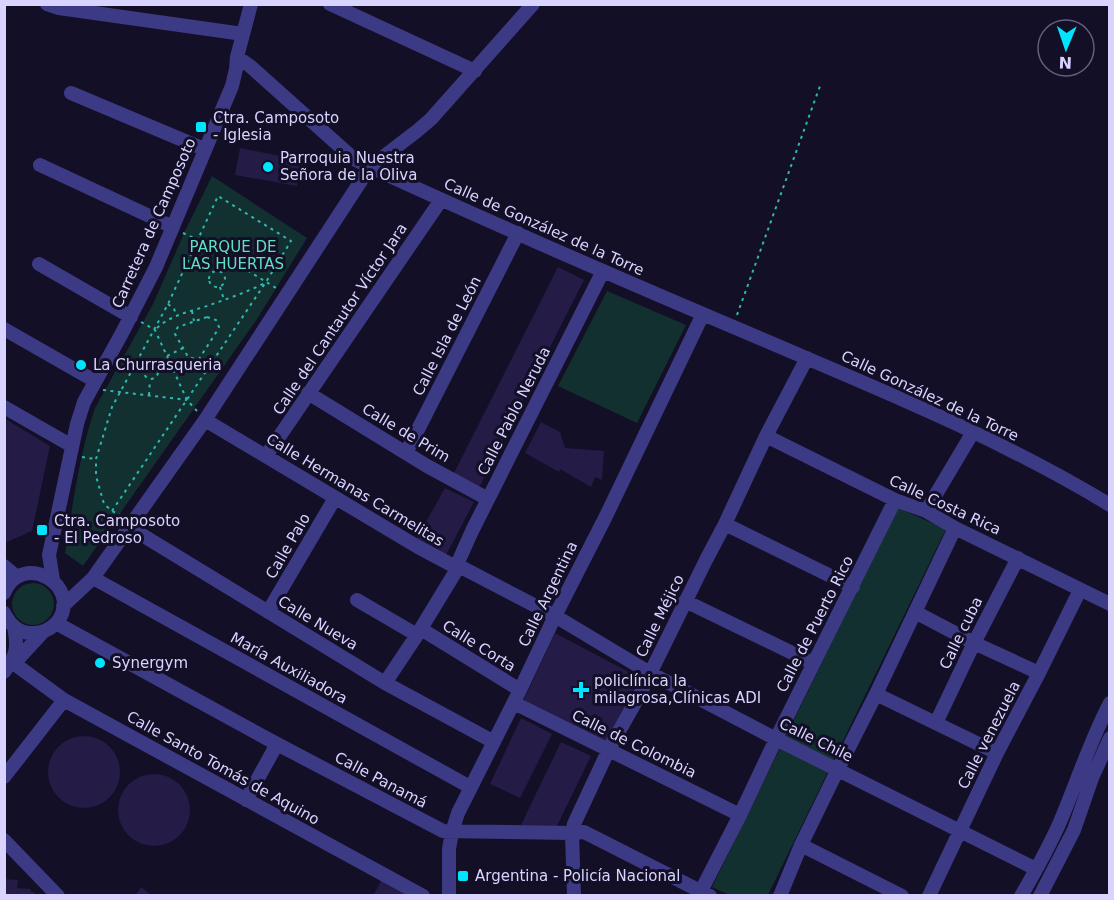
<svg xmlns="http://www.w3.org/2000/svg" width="1114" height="900" viewBox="0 0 1114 900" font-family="'DejaVu Sans',sans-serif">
  <rect width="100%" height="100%" fill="#130f26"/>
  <!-- green -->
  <path fill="#12302f" d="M 212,176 L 307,238 L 257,319 L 83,566 L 65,553 C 73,504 79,455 95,408 L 153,304 L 185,231 Z
    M 607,291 L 686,325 L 637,423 L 558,386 Z
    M 898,508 L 946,529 L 768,895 L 729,895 L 712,887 Z
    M12 604a21 21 0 1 1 42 0a21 21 0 1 1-42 0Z"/>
  <!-- building -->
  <path fill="#241b47" d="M 240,148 L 301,160 L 297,186 L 235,175 Z
    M 558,267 L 584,280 L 478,490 L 452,477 Z
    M 4,418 L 50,446 L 32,531 L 7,542 L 4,539 Z
    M 541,422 L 560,432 L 565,448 L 604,451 L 602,480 L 595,477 L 591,487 L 560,469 L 559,472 L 525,453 Z
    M 445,488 L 474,502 L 445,557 L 415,541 Z
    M 555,633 L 640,678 L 606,743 L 523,702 Z
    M 521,718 L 552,734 L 520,798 L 490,784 Z
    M48 772a36 36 0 1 1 72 0a36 36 0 1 1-72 0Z
    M 561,742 L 591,756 L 556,828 L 521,825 Z
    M118 810a36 36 0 1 1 72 0a36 36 0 1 1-72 0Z
    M 4,879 L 18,880 L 17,888 L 31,889 L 31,892 L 34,892 L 34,896 L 4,896 Z
    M 382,879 L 412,896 L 373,896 Z
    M 141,887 L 152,896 L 135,896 Z"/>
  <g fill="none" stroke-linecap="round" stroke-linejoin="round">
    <!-- path -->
    <path stroke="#2fb8b0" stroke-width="2" stroke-dasharray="3 4.5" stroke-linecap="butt" d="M 183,233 L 198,240 L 276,288
      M209 279a8 8 0 1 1 16 0a8 8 0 1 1-16 0Z
      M 222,271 L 230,261
      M 220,287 L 224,300
      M 168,304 L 174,309 L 177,316
      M 192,311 L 194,321
      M 737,315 L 820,86
      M 207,317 L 216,320 L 219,327 L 217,331 L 199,359 L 190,358 L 187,355 L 175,334 L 176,330 L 178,327 Z
      M 141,322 L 155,330 L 187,400 L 197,411
      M 157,328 C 170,316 187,312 204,307 C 224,300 245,293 265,283
      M144 372a7 7 0 1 1 14 0a7 7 0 1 1-14 0Z
      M 157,367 L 167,356 L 183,348
      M 103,390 L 187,400
      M 149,395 L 150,380
      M 82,457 L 95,459
      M 112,511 L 266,282 L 291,241 L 218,196 L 168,304 L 112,407 L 96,459 L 96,476 L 104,504 L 112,511 L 122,516"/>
    <!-- minor -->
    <path stroke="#3d3a85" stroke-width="14" d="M 47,4 L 59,8 L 243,34
      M 330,4 L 475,71
      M 237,57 L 250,66 L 354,159 L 370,167 C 498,226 627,282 757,337 C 876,388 998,437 1110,505
      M 71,93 L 204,149
      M 40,165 L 173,227
      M 39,264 L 131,317
      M 4,329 L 95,381
      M 308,393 L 427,466 L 488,499
      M 4,407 L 72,446
      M 205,420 L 418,547 L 450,564 L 459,566 L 555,616 L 650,673 L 776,739 L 1036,869
      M 766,436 L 895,500 L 926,511 L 955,528 L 1110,604
      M 406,453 L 518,233
      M 266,456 L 441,200
      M 926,511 L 973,432
      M 725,524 L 853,587
      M 129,527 L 385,683 L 494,742
      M 4,566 L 17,577
      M 93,578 L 470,787
      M 53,580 L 49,555 L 77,424 L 84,402 L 122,333 L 156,267 L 232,86 L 236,69 L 237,57 L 251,4
      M 4,593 C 21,550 83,585 58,621 C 52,628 43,633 33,633 C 20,634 10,625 4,613
      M 357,600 L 417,635
      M 685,601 L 813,663
      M 63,606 L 93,578 L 205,420 L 370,167 L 417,131 L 431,119 L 533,4
      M 268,612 L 335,498
      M 915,612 L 974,643 L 1039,673
      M 56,623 L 277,744 L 443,831 L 572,833 L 584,832 L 710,896
      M 421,629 L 520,690
      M 14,661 L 19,658 L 43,632
      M 12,662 L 64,700 L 423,896
      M 4,672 C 17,655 18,647 14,627
      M 385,683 L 417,635 L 459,566 L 459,560 L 472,531 L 603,271
      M 876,694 L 997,753
      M 514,703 L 740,815
      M 936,723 L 974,643 L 1018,558
      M 4,777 L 64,700
      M 246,800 L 277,744
      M 4,840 L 58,896
      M 801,845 L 902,896
      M 701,891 L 740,815 L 776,739 L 895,500
      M 449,896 L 449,849 L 452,832 L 458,813 L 520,690 L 555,616 L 606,516 L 703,314
      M 574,896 L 572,833 L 574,824 L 609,749 L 640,694 L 706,560 L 725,524 L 766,436 L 807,358
      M 780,896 L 801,845 L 838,769 L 876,694 L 955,528
      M 929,896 L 997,753 L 1039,673 L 1080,590
      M 1021,896 C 1035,872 1049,847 1060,822 C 1077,782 1090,741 1110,703
      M 1040,896 L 1074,830 L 1092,778 L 1110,738"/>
  </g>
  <!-- markers -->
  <g fill="#00e5ff" stroke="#130f26" stroke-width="2">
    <rect x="195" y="121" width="12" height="12" rx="3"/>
    <circle cx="268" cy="167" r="6"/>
    <circle cx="81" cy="365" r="6"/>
    <rect x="36" y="524" width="12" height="12" rx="3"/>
    <circle cx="100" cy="663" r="6"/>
    <path d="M578 681h6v6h6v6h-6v6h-6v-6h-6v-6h6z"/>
    <rect x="457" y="870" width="12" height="12" rx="3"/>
  </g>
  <g text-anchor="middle" stroke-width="6" stroke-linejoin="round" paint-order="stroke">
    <!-- poi labels -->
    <g font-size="15" fill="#d9d4ff" stroke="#130f26" text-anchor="start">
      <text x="213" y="123">Ctra. Camposoto<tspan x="213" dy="17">- Iglesia</tspan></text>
      <text x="280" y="163">Parroquia Nuestra<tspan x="280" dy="17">Señora de la Oliva</tspan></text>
      <text x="93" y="370">La Churrasqueria</text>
      <text x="54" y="526">Ctra. Camposoto<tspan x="54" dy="17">- El Pedroso</tspan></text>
      <text x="112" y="668">Synergym</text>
      <text x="594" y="686">policlínica la<tspan x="594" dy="17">milagrosa,Clínicas ADI</tspan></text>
      <text x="475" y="881">Argentina - Policía Nacional</text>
    </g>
    <!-- street labels -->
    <g font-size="15" fill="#d9d4ff" stroke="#130f26">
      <text transform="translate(154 223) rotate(-66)" y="5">Carretera de Camposoto</text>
      <text transform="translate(544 227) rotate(24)" y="5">Calle de González de la Torre</text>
      <text transform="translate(340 319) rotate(-56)" y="5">Calle del Cantautor Víctor Jara</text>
      <text transform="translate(447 336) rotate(-63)" y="5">Calle Isla de León</text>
      <text transform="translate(930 396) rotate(25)" y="5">Calle González de la Torre</text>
      <text transform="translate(514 411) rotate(-63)" y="5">Calle Pablo Neruda</text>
      <text transform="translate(406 433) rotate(31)" y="5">Calle de Prim</text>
      <text transform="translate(355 490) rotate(31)" y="5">Calle Hermanas Carmelitas</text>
      <text transform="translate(945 505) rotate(25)" y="5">Calle Costa Rica</text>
      <text transform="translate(288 546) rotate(-60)" y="5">Calle Palo</text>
      <text transform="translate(548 594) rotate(-64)" y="5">Calle Argentina</text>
      <text transform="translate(660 616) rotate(-64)" y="5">Calle Méjico</text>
      <text transform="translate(318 623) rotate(31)" y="5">Calle Nueva</text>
      <text transform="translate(815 624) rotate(-63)" y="5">Calle de Puerto Rico</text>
      <text transform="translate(961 633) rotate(-64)" y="5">Calle cuba</text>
      <text transform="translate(479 646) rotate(32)" y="5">Calle Corta</text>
      <text transform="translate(289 668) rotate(29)" y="5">María Auxiliadora</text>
      <text transform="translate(989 735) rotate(-63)" y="5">Calle venezuela</text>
      <text transform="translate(816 740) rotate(26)" y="5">Calle Chile</text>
      <text transform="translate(634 744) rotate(26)" y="5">Calle de Colombia</text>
      <text transform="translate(223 768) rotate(29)" y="5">Calle Santo Tomás de Aquino</text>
      <text transform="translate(381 780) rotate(28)" y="5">Calle Panamá</text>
    </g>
    <!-- park labels -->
    <g font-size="15" fill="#5fe0c0" stroke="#130f26">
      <text x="233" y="252">PARQUE DE<tspan x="233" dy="17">LAS HUERTAS</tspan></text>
    </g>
  </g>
  <!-- border -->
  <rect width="1114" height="900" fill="none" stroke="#d9d4ff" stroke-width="12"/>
  <!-- north arrow -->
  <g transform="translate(1066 48) rotate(182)"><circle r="28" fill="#130f26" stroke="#625e7d" stroke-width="1.5"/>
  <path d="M0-4.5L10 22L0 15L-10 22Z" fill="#00e5ff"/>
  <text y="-9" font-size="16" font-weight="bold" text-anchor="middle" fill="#d9d4ff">N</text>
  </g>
</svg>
